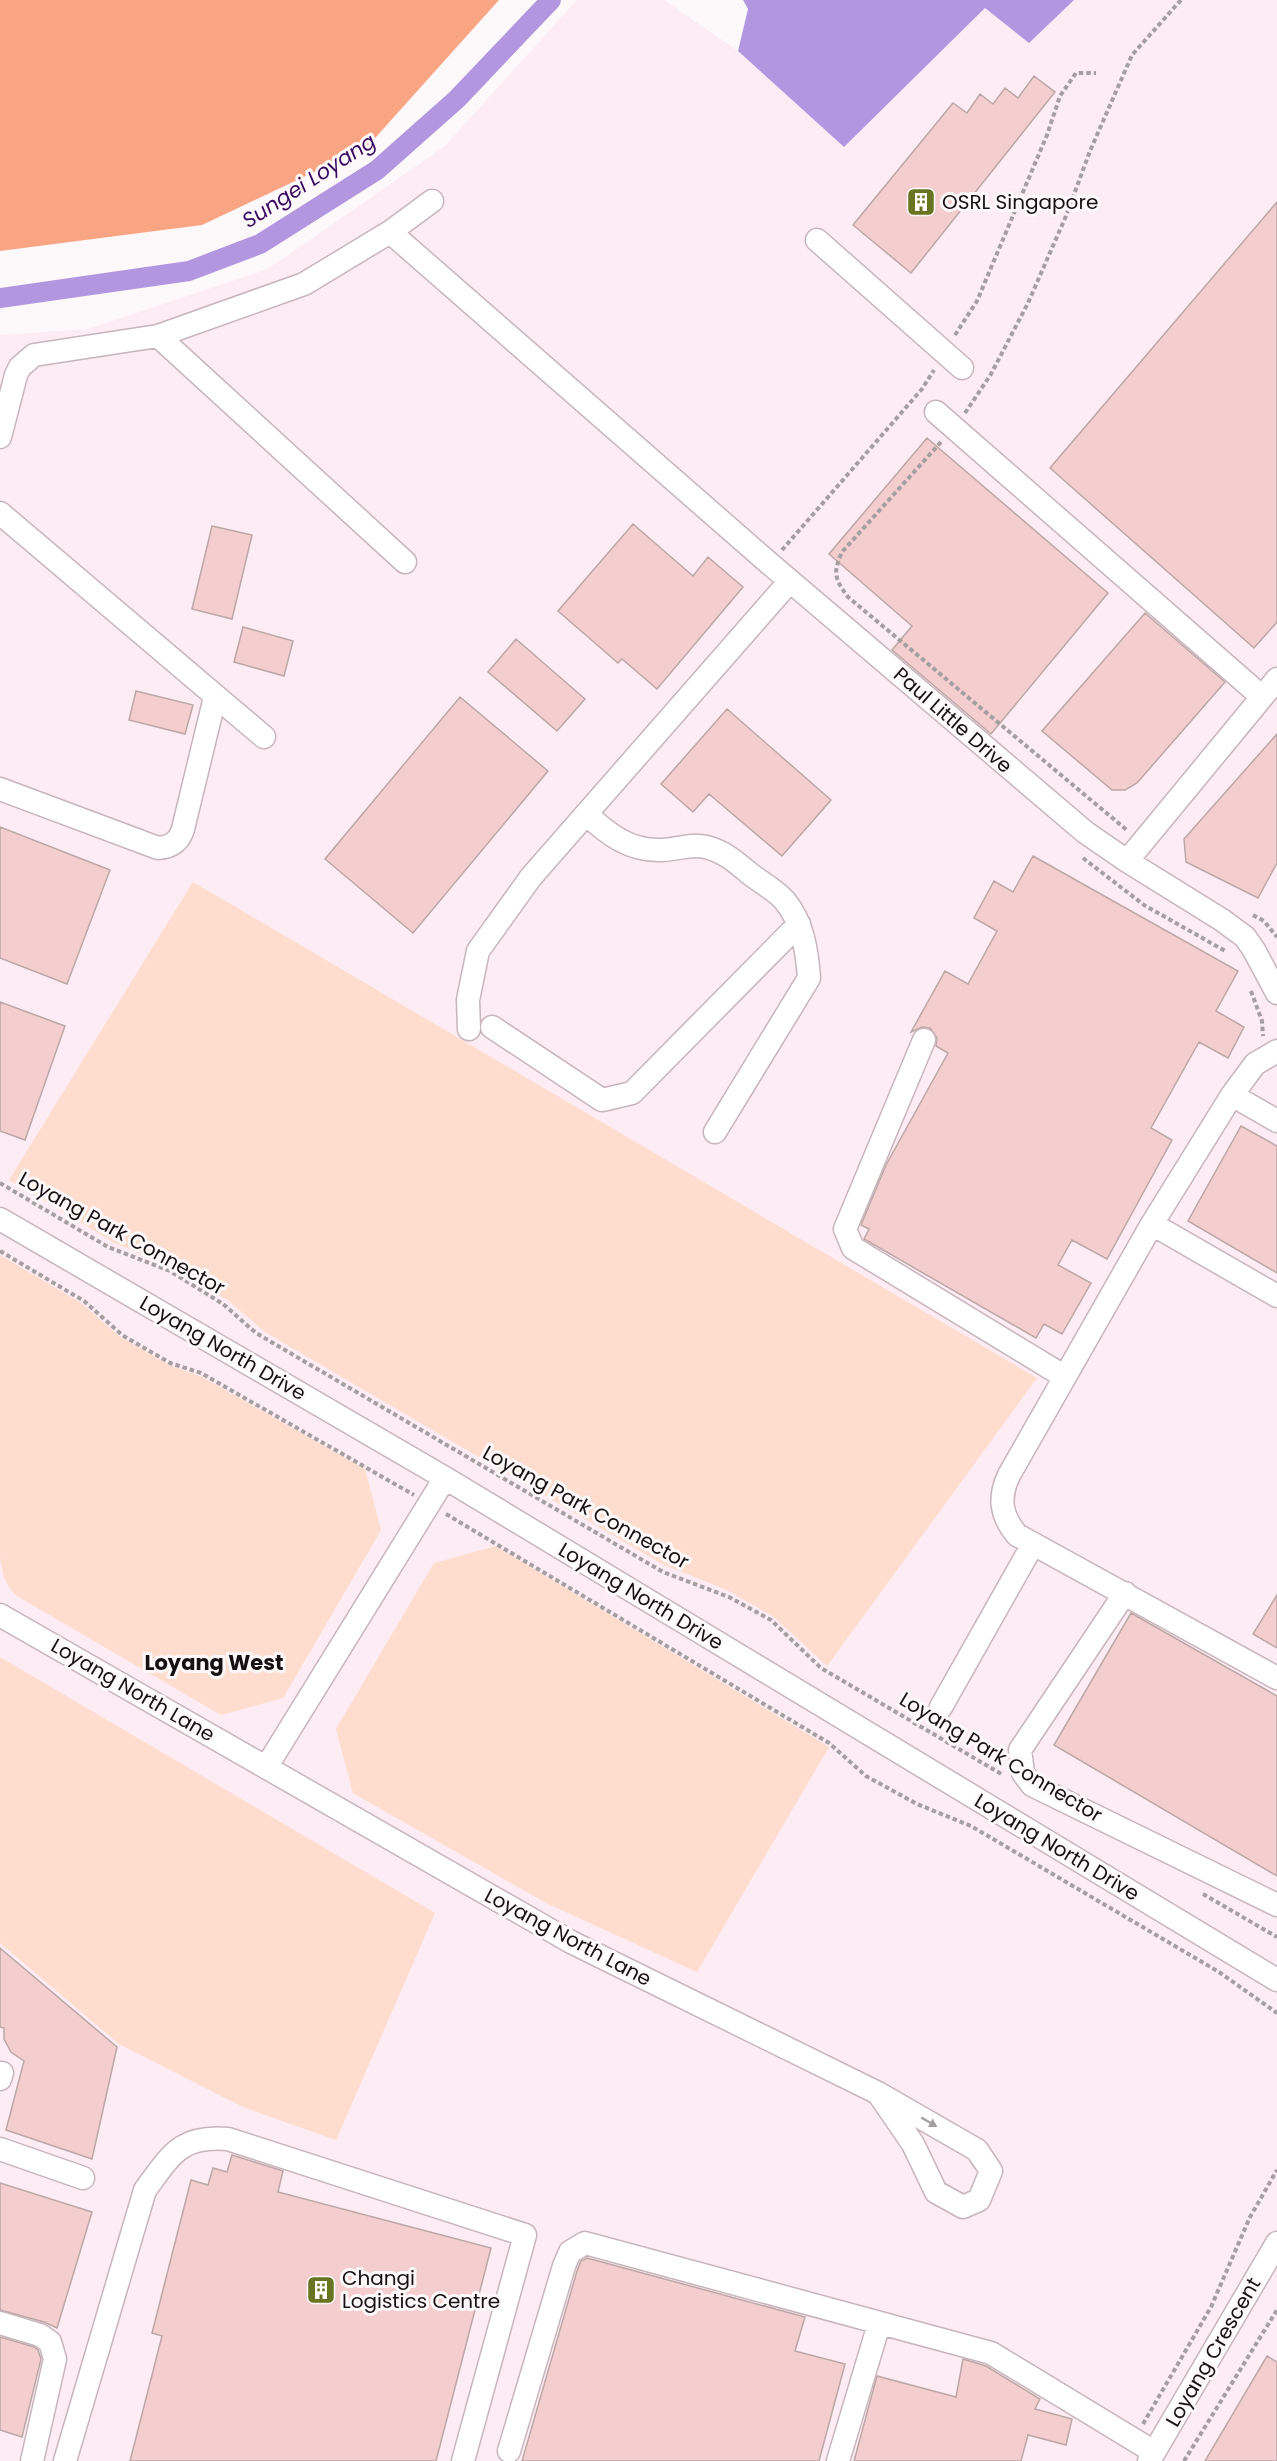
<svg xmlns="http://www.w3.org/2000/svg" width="1277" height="2461" viewBox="0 0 1277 2461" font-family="Poppins,sans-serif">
  <rect width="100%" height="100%" fill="#fdf9fa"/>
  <!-- built -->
  <path fill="#fdecf3" d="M 577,0 L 664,0 L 738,51 L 844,147 L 985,8 L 1029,42 L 1074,0 L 1277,0 L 1277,2461 L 0,2461 L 0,335 L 88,329 L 268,269 L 445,146 Z"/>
  <!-- green -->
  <path fill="#fedcce" d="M 193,882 L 1037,1378 L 827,1666 L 774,1617 L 727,1590 L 662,1564 L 265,1332 L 229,1301 L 180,1270 L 113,1242 L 9,1180 Z
    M 0,1255 L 81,1303 L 119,1336 L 169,1365 L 202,1377 L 365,1469 L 381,1530 L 283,1698 L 221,1715 L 17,1596 C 4,1584 2,1573 0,1555 Z
    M 496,1546 L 829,1747 L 697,1972 L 546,1903 L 353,1793 L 336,1729 L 434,1563 Z
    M 0,1657 L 435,1913 L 336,2140 L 243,2107 L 119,2044 L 0,1943 Z"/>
  <!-- forest -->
  <path fill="#f9a584" d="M 0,0 L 499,0 L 367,147 L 202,225 L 0,251 Z"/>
  <!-- water -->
  <path fill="#b396e0" d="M 743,0 L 1074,0 L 1029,43 L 985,8 L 844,147 L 738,51 L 748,9 Z"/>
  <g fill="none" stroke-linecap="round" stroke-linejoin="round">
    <!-- canal -->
    <path stroke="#b396e0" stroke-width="20" d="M 0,298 L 189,271 L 260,244 L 377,170 L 457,99 L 551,0"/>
  </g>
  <!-- building -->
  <path fill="#f4cdce" stroke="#bca7a7" stroke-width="1.5" d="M 1034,76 L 1055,92 L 911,273 L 853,225 L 953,103 L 967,113 L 980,94 L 993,104 L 1005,88 L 1018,98 Z
    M 1277,202 L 1277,622 L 1254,648 L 1050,468 Z
    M 927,438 L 1108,593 L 991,734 L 892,650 L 912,626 L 829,554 Z
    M 633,524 L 693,576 L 708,557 L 743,587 L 657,689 L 622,659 L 618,663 L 558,611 Z
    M 212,526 L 252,535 L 232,619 L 192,609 Z
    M 1145,613 L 1225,682 L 1137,783 L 1125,790 L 1112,790 L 1042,731 Z
    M 243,627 L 293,641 L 284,676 L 234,662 Z
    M 516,639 L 585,699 L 557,731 L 488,672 Z
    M 136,691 L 193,705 L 185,734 L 129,720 Z
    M 460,697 L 548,771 L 413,933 L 325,859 Z
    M 727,709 L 831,800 L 782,856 L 709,794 L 693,812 L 661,784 Z
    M 1277,734 L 1277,863 L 1258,898 L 1186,862 L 1184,839 Z
    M 0,827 L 110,870 L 67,984 L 0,958 Z
    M 1033,856 L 1238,971 L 1216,1011 L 1244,1027 L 1228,1058 L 1199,1042 L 1151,1128 L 1172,1140 L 1107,1259 L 1072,1240 L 1058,1265 L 1091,1283 L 1062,1334 L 1044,1324 L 1036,1338 L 864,1239 L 869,1229 L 861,1225 L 886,1165 L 948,1053 L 936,1046 L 937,1038 L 930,1028 L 922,1027 L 911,1032 L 945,971 L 968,984 L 997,931 L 974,918 L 994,881 L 1013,892 Z
    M 0,1002 L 65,1026 L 25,1140 L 0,1131 Z
    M 1241,1126 L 1277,1146 L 1277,1273 L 1188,1221 Z
    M 1277,1595 L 1277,1648 L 1253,1634 Z
    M 1131,1613 L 1277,1696 L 1277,1876 L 1054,1745 Z
    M 0,1948 L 117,2047 L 92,2159 L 6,2130 L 24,2061 L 11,2052 L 4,2039 L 4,2028 L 0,2027 Z
    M 232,2155 L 283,2171 L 278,2192 L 491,2248 L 436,2461 L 130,2461 L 162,2336 L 152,2333 L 191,2180 L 208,2185 L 213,2168 L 227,2172 Z
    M 0,2183 L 92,2212 L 57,2328 L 44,2322 L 0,2310 Z
    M 587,2258 L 805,2317 L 795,2351 L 845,2364 L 819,2461 L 522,2461 L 577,2271 L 581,2261 Z
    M 0,2337 L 34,2347 L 38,2350 L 41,2359 L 22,2437 L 0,2430 Z
    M 1267,2356 L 1277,2362 L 1277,2461 L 1205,2461 Z
    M 963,2359 L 986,2366 L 1040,2399 L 1035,2409 L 1072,2419 L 1066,2445 L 1028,2435 L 1021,2461 L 854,2461 L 877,2376 L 956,2397 Z"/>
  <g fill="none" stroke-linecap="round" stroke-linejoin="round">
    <!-- minor casing -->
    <g stroke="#c8b5bc" stroke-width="25">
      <path id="minor" d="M 390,232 L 770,564 L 1085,832 L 1127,861 L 1222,920 L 1245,937 L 1254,950 L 1277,993
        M 817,240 L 962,368
        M 158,336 L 405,562
        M 936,412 L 1261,696
        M 0,437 L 16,375 L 20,367 L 34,355 L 158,336 L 304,284 L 390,232 L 432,201
        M 0,513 L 264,737
        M 0,789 L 158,848 C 171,847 179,842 183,829 L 215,697
        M 586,814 C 608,834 629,851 661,850 C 677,850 690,843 706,847 C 723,851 736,862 749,873 C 760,882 776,890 785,901 C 803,923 807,951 809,978 L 715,1132
        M 1127,861 L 1277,679
        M 492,1027 L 602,1100 L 632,1093 L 799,924
        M 469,1029 L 468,1000 L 478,951 L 531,877 L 790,581
        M 924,1040 L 845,1229 L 853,1248 L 1065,1377
        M 1277,1051 L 1255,1064 L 1232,1095 L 1152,1224 L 1009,1475 C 998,1498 1001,1516 1017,1535 L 1277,1678
        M 1232,1095 L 1277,1121
        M 0,1219 L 445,1478 L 1277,1980
        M 1152,1224 L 1277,1296
        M 1125,1593 L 1020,1750 L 1023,1773 L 1032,1785 L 1277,1905
        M 0,1615 L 571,1942 L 878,2093 L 977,2150 L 991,2171 L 979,2200 L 963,2207 L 936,2192 L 913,2144 L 878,2093
        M 941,1707 L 1033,1544
        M 267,1766 L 445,1478
        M 0,2073 L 2,2073 L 0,2079
        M 0,2149 L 83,2178
        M 0,2323 L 40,2335 L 50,2342 L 55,2359 L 32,2461
        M 509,2451 L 564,2266 L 570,2252 L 585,2243 L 991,2353 L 1154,2452
        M 65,2461 L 145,2190 C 171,2155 180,2135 228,2139 L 525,2235 L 463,2461
        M 838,2461 L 879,2324
        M 1149,2461 L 1277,2243"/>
    </g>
    <!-- path -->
    <path stroke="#a49fa1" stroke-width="4" stroke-dasharray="4.5 3" stroke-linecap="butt" d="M 955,335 L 977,301 L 1047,135 L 1060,96 L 1076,73 L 1096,73
      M 965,413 L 991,374 L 1028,303 L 1066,216 L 1090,151 L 1132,55 L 1181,0
      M 941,442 L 842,552 C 833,573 834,578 848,597 L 1128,831
      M 782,550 L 922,389 L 934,370
      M 1083,858 L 1144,905 L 1227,952
      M 1253,915 L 1264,921 L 1277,937
      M 1251,991 L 1262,1021 L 1263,1036
      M 0,1183 L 108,1247 L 170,1271 L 223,1304 L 256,1333 L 663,1572 L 729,1597 L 771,1620 L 821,1668 L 1003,1775
      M 0,1251 L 84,1301 L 122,1335 L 170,1363 L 201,1373 L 414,1495
      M 446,1514 L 829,1743 L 866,1776 L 917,1804 L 971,1826 L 1219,1972 L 1277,2013
      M 1203,1894 L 1277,1937
      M 1143,2424 L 1211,2307 L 1250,2217 L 1277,2170
      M 1184,2461 L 1277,2310"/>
    <!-- minor -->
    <use href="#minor" stroke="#fff" stroke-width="22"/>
  </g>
  <!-- one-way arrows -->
  <defs><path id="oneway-solid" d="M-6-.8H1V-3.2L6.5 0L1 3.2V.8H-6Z" transform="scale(1.5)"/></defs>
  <use fill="#a29fa0" href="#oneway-solid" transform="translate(929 2122) rotate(30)"/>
  <!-- icons -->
  <defs>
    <g id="building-square" transform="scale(1.5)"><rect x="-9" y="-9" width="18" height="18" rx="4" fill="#687420" stroke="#fdf9fa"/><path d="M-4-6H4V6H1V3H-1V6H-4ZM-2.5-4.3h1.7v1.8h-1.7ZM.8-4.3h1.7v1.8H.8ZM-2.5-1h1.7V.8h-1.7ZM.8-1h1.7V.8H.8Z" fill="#fff"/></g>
  </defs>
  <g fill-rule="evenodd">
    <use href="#building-square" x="921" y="202"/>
    <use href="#building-square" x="321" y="2290"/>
  </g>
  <g text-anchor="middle" stroke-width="6" stroke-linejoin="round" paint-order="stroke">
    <!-- poi labels -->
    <g font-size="20" fill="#161012" stroke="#fdf9fa" text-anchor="start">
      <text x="942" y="209">OSRL Singapore</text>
      <text x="342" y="2285">Changi<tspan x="342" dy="23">Logistics Centre</tspan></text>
    </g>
    <!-- street labels -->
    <g font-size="20" fill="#161012" stroke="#fdf9fa">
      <text transform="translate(953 720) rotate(41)" y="7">Paul Little Drive</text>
      <text transform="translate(122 1233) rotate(29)" y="7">Loyang Park Connector</text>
      <text transform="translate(223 1348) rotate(30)" y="7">Loyang North Drive</text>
      <text transform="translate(586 1507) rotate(29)" y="7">Loyang Park Connector</text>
      <text transform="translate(641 1596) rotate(31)" y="7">Loyang North Drive</text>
      <text transform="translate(133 1690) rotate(30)" y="7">Loyang North Lane</text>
      <text transform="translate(1001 1757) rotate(31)" y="7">Loyang Park Connector</text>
      <text transform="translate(1057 1847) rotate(31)" y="7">Loyang North Drive</text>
      <text transform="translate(568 1937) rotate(28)" y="7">Loyang North Lane</text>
      <text transform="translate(1213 2352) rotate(-60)" y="7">Loyang Crescent</text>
    </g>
    <!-- water labels -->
    <g font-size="21" font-style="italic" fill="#380861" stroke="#fdf9fa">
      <text transform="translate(309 181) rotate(-33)" y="7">Sungei Loyang</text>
    </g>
    <!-- neighbourhood labels -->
    <g font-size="21" font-weight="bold" fill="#161012" stroke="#fdf9fa">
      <text x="214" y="1670">Loyang West</text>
    </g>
  </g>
</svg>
